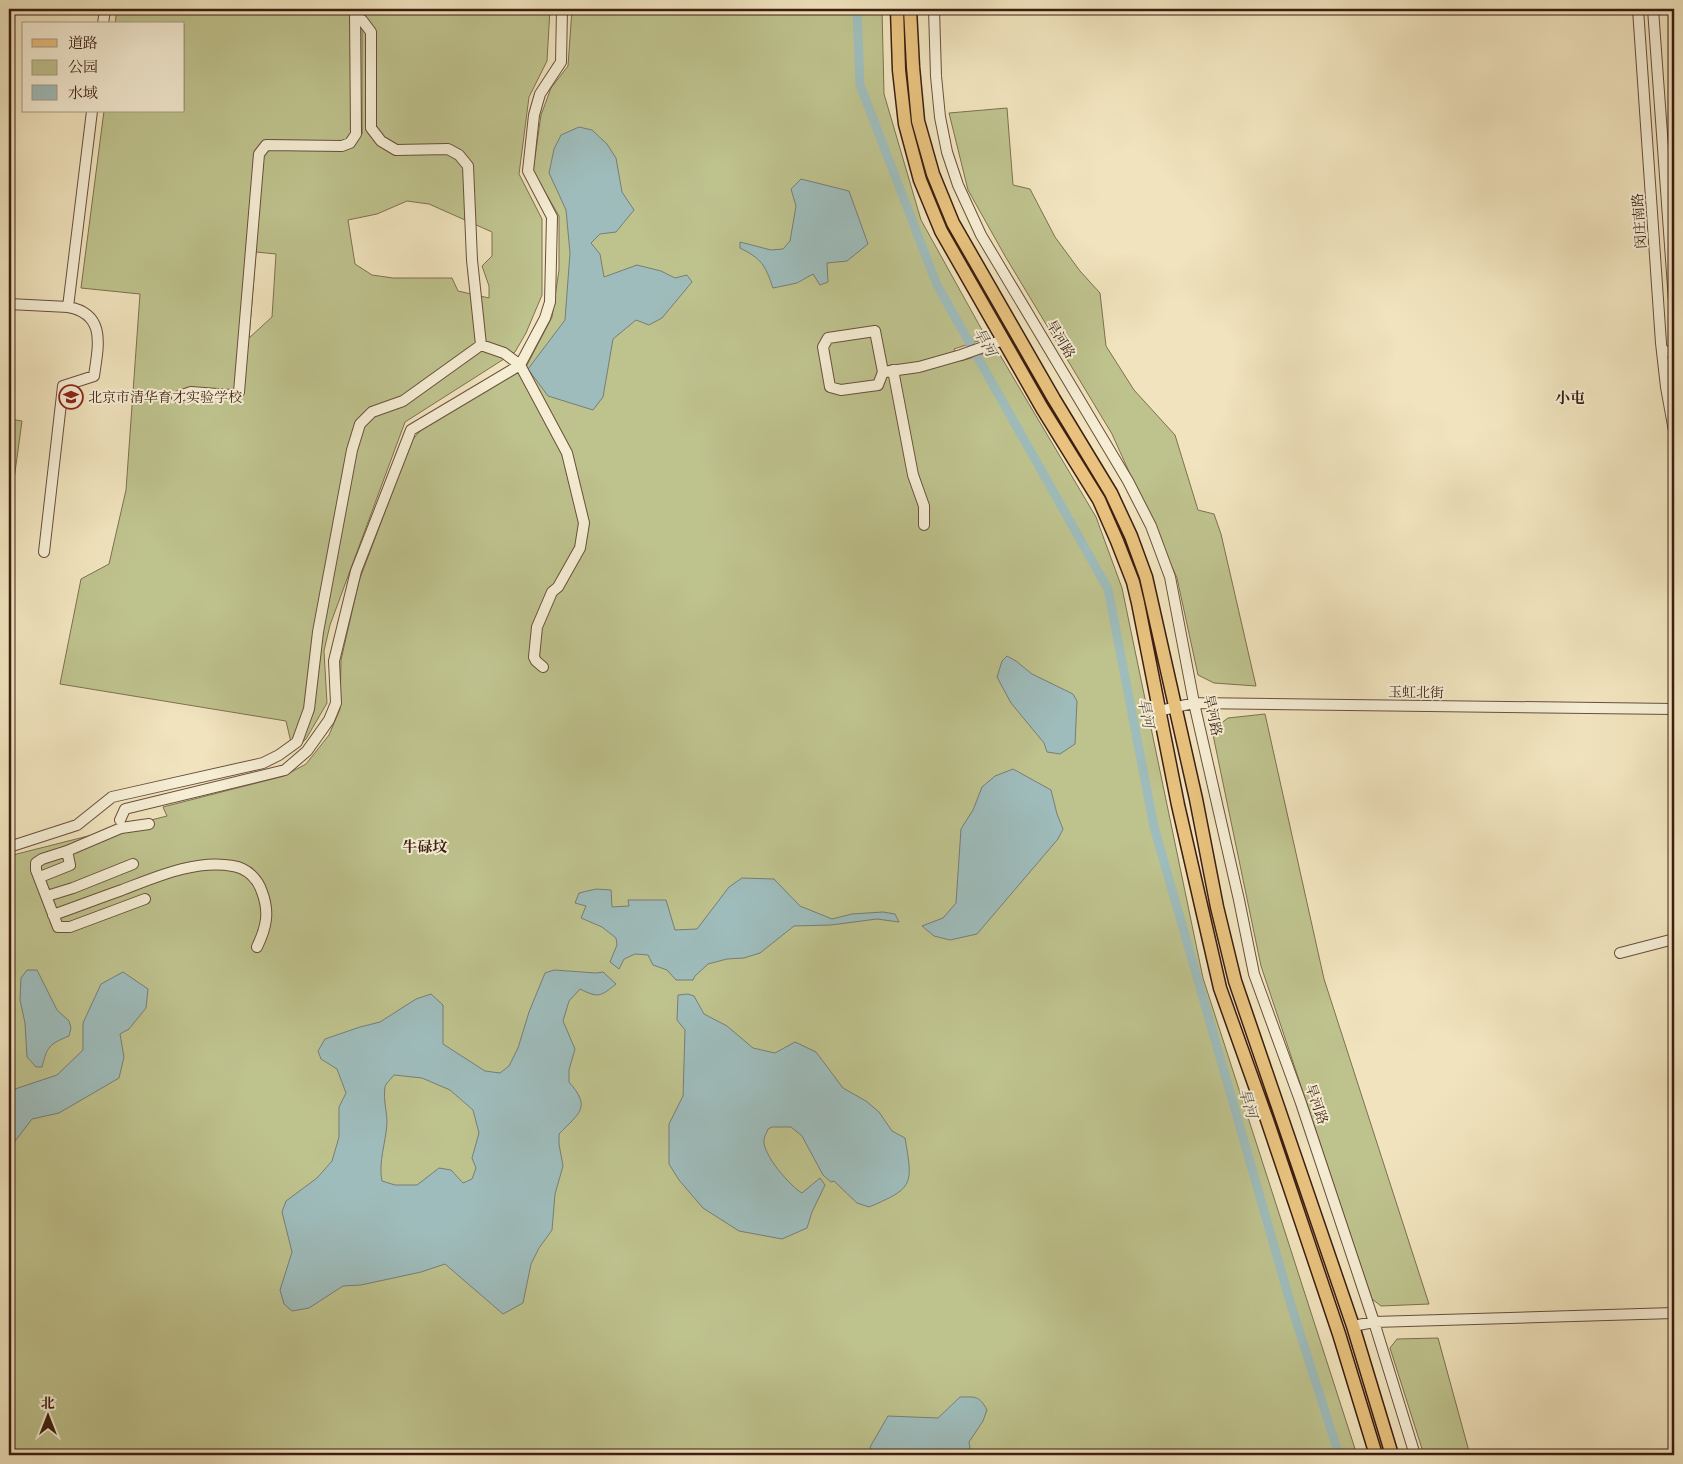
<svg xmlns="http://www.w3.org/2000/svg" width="1683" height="1464" viewBox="0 0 1683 1464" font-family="'Libre Caslon Text','Noto Serif SC',serif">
  <rect width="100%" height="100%" fill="#f0e3bd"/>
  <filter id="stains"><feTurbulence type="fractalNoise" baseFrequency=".004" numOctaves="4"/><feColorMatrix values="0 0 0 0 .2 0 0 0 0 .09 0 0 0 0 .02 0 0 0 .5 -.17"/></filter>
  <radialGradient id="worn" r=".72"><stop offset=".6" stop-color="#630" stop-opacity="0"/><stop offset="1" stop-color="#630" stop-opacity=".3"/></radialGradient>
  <!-- green -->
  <path fill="#bec28d" stroke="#7e7050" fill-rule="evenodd" d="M 117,9 L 355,9 L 362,134 L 362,9 L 550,9 L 547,61 L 529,97 L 519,174 L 542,219 L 542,295 L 526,333 L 515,352 L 405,422 L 330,625 L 324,651 L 327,703 L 306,739 L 293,751 L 286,721 L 60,684 L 81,579 L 109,564 L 126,490 L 140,294 L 81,288 L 104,111 L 184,111 L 184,24 L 115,24 ZM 407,201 L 429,204 L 492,232 L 492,256 L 482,266 L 489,286 L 489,298 L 458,291 L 452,278 L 393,278 L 372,275 L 355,264 L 348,220 L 377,214 ZM 256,252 L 276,254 L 272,317 L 249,338 Z
    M 572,9 L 882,9 L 884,94 L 921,220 L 982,330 L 981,340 L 954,349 L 961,361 L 997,350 L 1096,517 L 1122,588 L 1203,978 L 1357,1455 L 9,1455 L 9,856 L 167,816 L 163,807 L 284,776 L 306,764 L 329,735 L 340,709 L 341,660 L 359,581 L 412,440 L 422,429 L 526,367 L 552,317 L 559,270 L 559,216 L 533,171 L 541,115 L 551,88 L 568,66 Z
    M 1007,108 L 1013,185 L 1030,189 L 1055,237 L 1080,271 L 1100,293 L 1106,346 L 1134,390 L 1175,435 L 1198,510 L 1214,514 L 1221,534 L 1256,686 L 1214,683 L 1198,675 L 1177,578 L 1112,434 L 1005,256 L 968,190 L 949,113 Z
    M 9,419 L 22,421 L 9,516 Z
    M 1265,714 L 1324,979 L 1429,1304 L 1381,1306 L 1372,1299 L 1261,966 L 1212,730 L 1228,718 Z
    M 1438,1338 L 1470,1455 L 1424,1455 L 1390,1348 L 1397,1339 Z"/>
  <!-- water -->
  <path fill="#9ebcbb" stroke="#777d77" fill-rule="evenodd" d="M 579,127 L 592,130 L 607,144 L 616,158 L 622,192 L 634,210 L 616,232 L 600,234 L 591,243 L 600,254 L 604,277 L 637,265 L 661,271 L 675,278 L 687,275 L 692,282 L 662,318 L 649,325 L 636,320 L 613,339 L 603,397 L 593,410 L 548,396 L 528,369 L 565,320 L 570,253 L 566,210 L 549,173 L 554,149 L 561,135 Z
    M 801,179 L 849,191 L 868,244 L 847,261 L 827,263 L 828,282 L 820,285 L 813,274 L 797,283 L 773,288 C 765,265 762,259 740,248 L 740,242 L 771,250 L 783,249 L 790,241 L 796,206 L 791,189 Z
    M 1007,656 L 1016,661 L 1032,674 L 1073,694 L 1077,701 L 1075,744 L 1060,754 L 1047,752 L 1044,743 L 1011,703 L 997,677 L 1002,661 Z
    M 1013,769 L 1051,790 L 1057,814 L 1063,829 L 1058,839 L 977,934 L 950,940 L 934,936 L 922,926 L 943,918 L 956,903 L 961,829 L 973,810 L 982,787 L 995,776 Z
    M 742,878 L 774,879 L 800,906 L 832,919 L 852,914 L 883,912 L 895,914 L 899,922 L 877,919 L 831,925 L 794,926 L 760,953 L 744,958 L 727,959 L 708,964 L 695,976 L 693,980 L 676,980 L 667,970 L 653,965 L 648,955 L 635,954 L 624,959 L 619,969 L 610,962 L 617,945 L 616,938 L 602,927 L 581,918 L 586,906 L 575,903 L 579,893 L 596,889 L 611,890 L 612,907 L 629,906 L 628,900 L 666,900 L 675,930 L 697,929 L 729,887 Z
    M 27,970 L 37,970 L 57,1010 L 69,1021 L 71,1028 L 69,1036 C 49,1044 47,1047 42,1067 L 36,1067 L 27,1057 L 25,1023 L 20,1000 L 21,978 Z
    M 554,970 L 596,973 L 603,972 L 616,984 C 600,997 598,998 580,989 L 569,1001 L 563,1021 L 575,1049 L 569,1070 L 569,1082 C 592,1108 579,1113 559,1134 L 559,1144 L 563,1166 L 555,1194 L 552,1230 L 539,1248 L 531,1264 L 523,1303 L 503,1314 L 445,1264 L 421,1272 L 361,1285 L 343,1286 L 309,1308 L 292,1311 L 284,1304 L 280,1290 L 292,1252 L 282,1212 L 286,1201 L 317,1178 L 332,1161 L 339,1137 L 339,1107 L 346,1093 L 337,1069 L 321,1059 L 318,1051 L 325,1039 L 360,1027 L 380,1022 L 416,999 L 431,994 L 443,1005 L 443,1044 L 485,1071 L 500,1073 L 509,1066 L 518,1048 L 529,1012 L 545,973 ZM 394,1075 L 422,1078 L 450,1090 L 473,1110 L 479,1133 L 472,1158 L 476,1168 L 472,1179 L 463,1183 L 451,1170 L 439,1168 L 417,1185 L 395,1185 L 382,1181 C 378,1163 386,1142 387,1123 C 387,1111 383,1100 385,1087 C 386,1083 391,1079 394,1075 Z
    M 123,972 L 148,989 L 146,1008 L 129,1029 L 120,1034 L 124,1057 L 119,1078 L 59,1113 L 32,1119 L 9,1149 L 9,1091 L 57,1075 L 83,1050 L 83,1023 L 101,984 Z
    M 688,994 L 694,996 L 704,1014 L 727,1026 L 753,1048 L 775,1053 L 795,1042 L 816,1052 L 843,1088 L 866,1101 L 879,1112 L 892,1131 L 905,1138 C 913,1185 914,1188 869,1207 L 857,1203 L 834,1181 L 831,1182 L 823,1175 L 802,1136 L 791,1127 L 772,1127 L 768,1129 C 767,1132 764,1137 764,1140 C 762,1154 791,1187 802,1193 L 820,1178 L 825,1185 L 812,1212 L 807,1228 L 782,1239 L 739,1231 L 703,1208 L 679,1180 L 669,1164 L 669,1124 L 683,1096 L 685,1030 L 677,1020 L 678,995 Z
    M 960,1397 C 975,1397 979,1395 987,1410 L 983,1421 L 969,1442 L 971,1455 L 875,1455 L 870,1447 L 888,1416 L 938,1418 Z"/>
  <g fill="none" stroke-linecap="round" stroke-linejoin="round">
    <!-- canal -->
    <path stroke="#9ebcbb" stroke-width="9" d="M 857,9 L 860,85 L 937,285 L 1108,589 L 1154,827 L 1291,1305 L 1339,1455"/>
    <!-- minor casing -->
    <g stroke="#6a4f3d" stroke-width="12">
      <path id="minor" d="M 934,9 L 936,76 L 940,117 L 947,152 L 958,185 L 981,235 L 1128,481 L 1151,526 L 1170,577 L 1194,703 L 1239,900 L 1254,974 L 1301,1103 L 1374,1322 L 1415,1455
        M 1638,9 L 1661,343 L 1666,387 L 1674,431
        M 1653,9 L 1674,301
        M 355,19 L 362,20 L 371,32 L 371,128 L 381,141 L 396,150 L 448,149 L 459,155 L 468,166 L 472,260 L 481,345
        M 103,24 L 105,9
        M 9,304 L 68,307
        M 1662,352 L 1674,351
        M 893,370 L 913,475 L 924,506 L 924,525
        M 883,372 L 878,385 L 841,390 L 830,387 L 823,347 L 828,338 L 875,331 L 883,372 L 919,367 L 961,355 L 1003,340
        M 177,397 L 191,392 L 230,395 L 239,392 L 259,154 L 266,145 L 342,146 L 350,143 L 356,134 L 355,9
        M 44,552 L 63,386 L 94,376 C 98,347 107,314 68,307 L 92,111
        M 1159,711 L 1194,703 L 1674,709
        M 120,820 L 125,809 L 285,770 L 307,751 L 329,720 L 336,703 L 334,661 L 356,571 L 411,430 L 520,365 L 545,318 L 550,302 L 552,217 L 528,171 L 534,115 L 540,94 L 561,62 L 562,9
        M 9,847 L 77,825 L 112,797 L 263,763 L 279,755 L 297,742 L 309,709 L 318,632 L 352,450 L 360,424 L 372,412 L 403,401 L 481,345 L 504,353 L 520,365 L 567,453 L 584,523 L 580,548 L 558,587 L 552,592 L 537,627 L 534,657 L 536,661 L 543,667
        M 40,877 L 70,865 L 67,851
        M 47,896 L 73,888 L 133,864
        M 145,899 L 70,927 L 58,927 L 36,870 L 36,863 L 42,859 L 67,851 L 121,828 L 149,824
        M 53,915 C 76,907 99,898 122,890 C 156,877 196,859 233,866 C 247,868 258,879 262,892 C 270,913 266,928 257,947
        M 1620,953 L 1674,939
        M 1353,1326 L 1374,1322 L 1674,1313"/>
    </g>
    <!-- major casing -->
    <g stroke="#3d1e12" stroke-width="15">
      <path id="major" d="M 897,9 L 899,70 L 905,124 L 920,180 L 941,231 L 1042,408 L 1099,500 L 1117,541 L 1133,582 L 1138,603 L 1178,805 L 1220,988 L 1267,1120 L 1339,1334 L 1376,1455
        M 910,9 L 913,67 L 918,121 L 933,174 L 953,223 L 1054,399 L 1111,493 L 1131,536 L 1146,577 L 1196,799 L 1217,907 L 1235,981 L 1353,1326 L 1392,1455"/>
    </g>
    <!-- minor -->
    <use href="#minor" stroke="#f5edd4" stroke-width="10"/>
    <!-- major -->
    <use href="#major" stroke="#e8c27e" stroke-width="12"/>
  </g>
  <!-- icons -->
  <defs>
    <g id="school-ring" transform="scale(1.25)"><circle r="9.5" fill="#f5edd4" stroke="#8f2418" stroke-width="1.5"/><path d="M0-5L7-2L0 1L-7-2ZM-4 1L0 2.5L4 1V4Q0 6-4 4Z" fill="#8f2418"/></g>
  </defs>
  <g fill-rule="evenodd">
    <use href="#school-ring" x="71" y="397"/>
  </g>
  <g text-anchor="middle" stroke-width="4" stroke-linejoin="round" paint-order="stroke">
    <!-- street labels -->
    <g font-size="14" fill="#3d1e12" stroke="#f5edd4">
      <text transform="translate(1639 221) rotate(-94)" y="5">闵庄南路</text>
      <text transform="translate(1061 339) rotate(59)" y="5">旱河路</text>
      <text transform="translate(1416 692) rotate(1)" y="5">玉虹北街</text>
      <text transform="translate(1213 715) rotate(78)" y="5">旱河路</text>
      <text transform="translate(1317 1104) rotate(71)" y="5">旱河路</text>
    </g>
    <!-- poi labels -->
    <g font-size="14" fill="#3d1e12" stroke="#f5edd4" text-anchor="start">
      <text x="88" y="402">北京市清华育才实验学校</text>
    </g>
    <!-- water labels -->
    <g font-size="15" font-style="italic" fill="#5a4d45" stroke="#f5edd4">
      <text transform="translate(985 342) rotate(61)" y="5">旱河</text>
      <text transform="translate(1146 713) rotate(79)" y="5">旱河</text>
      <text transform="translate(1248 1103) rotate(74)" y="5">旱河</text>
    </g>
    <!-- neighbourhood labels -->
    <g font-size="15" font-weight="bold" fill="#3d1e12" stroke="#f5edd4">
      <text x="1570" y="403">小屯</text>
      <text x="425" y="852">牛碌坟</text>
    </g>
  </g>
  <!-- margin -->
  <rect width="1683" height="1464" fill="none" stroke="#f0e3bd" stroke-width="30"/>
  <rect x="10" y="10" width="1663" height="1444" fill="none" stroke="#3d1e12" stroke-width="2.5"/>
  <rect x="15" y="15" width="1653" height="1434" fill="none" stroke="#3d1e12"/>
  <!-- legend -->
  <rect x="22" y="22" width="162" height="90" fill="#f5edd4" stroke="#ab9a86"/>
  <rect x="32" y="39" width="25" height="8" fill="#e8c27e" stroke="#ab9a86"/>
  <text x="68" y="48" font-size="15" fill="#3d1e12">道路</text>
  <rect x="32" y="60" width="25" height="15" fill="#bec28d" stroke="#ab9a86"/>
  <text x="68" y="72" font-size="15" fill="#3d1e12">公园</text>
  <rect x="32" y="85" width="25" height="15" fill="#9ebcbb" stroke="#ab9a86"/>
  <text x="68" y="98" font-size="15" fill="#3d1e12">水域</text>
  <!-- north arrow -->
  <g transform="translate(48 1416)" stroke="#f5edd4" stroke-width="4" paint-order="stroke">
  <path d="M0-4L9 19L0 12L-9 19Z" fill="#3d1e12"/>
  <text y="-8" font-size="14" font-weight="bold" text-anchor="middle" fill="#3d1e12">北</text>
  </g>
  <rect width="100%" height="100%" filter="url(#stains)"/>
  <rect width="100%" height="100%" fill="url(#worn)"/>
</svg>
